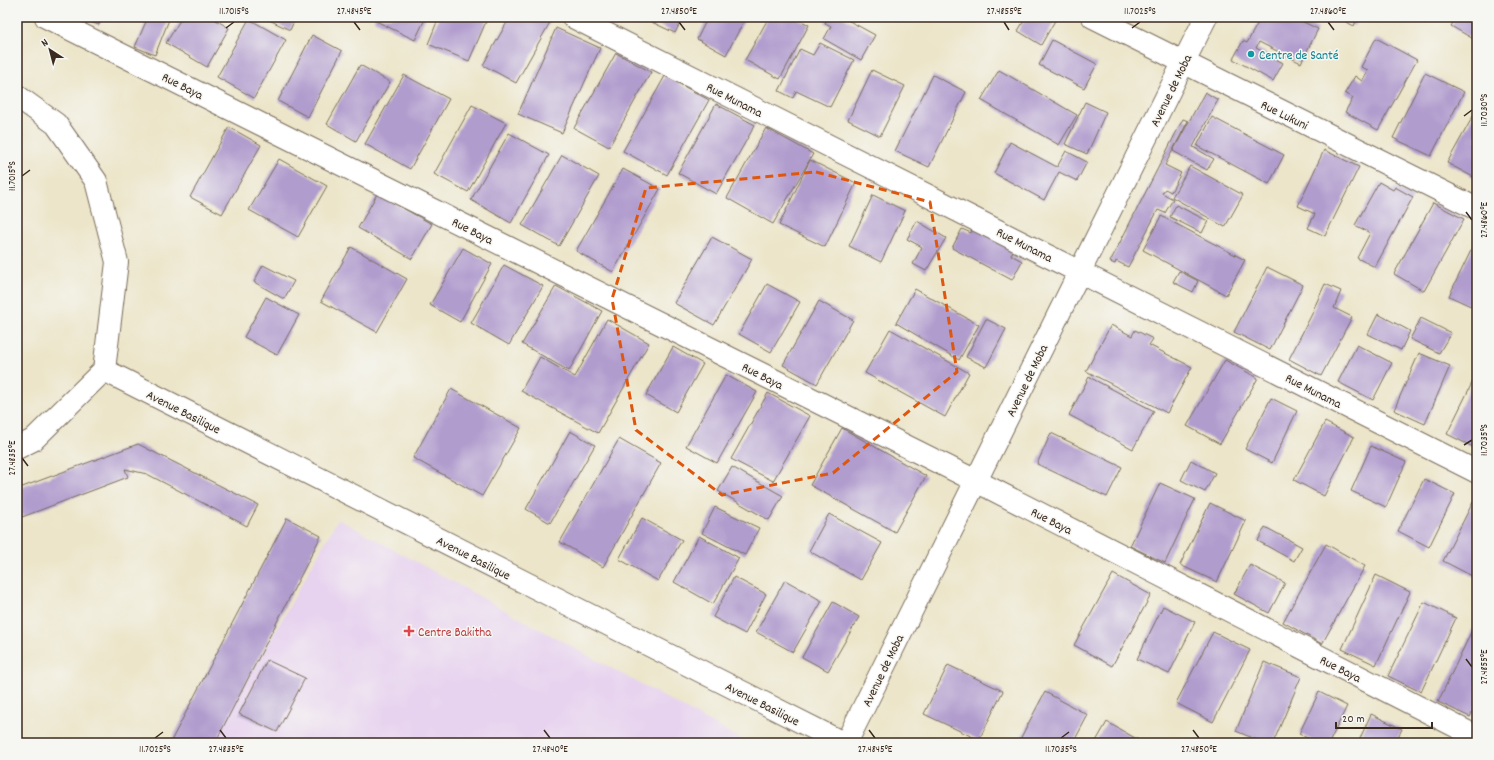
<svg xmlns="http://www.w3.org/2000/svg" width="1494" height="760" viewBox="0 0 1494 760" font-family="Dekko,sans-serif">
  <rect width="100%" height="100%" fill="#f6f6f2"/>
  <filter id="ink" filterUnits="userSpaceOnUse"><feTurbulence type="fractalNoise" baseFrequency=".025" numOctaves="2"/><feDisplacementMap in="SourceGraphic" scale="8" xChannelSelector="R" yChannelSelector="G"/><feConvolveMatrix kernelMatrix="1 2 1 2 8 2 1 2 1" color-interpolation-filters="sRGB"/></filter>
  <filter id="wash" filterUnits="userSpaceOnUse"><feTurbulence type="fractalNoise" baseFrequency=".012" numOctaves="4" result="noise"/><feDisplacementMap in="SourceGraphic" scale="16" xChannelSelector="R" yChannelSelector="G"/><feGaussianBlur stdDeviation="0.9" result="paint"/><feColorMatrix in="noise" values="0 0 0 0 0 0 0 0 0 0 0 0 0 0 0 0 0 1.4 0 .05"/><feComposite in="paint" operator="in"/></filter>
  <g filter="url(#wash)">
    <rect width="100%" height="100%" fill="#ece5c9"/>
    <!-- built -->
    <path fill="#e7d2ef" d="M 338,519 L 748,743 L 213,743 Z"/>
    <g id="blocks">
      <!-- building -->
      <path fill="#b19cce" d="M 77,17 L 102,17 L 99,25 Z
        M 148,17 L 170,17 L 155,55 L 135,47 Z
        M 182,17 L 211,17 L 229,28 L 207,67 L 166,43 Z
        M 263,17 L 296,17 L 290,30 Z
        M 375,17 L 426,17 L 415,40 L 374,20 Z
        M 439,17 L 488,17 L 469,61 L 428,44 Z
        M 510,17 L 553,17 L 516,83 L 483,65 Z
        M 641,17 L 683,17 L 675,33 Z
        M 708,17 L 746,17 L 726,55 L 697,39 Z
        M 769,17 L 794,17 L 809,25 L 780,79 L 745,60 Z
        M 828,17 L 842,17 L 875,35 L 861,60 L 824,39 L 831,26 L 825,23 Z
        M 1026,17 L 1057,17 L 1041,45 L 1018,31 Z
        M 1261,17 L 1293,17 L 1318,29 L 1301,63 L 1259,42 L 1256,48 L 1283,63 L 1273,81 L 1233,59 L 1243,41 L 1247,43 Z
        M 1337,17 L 1358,17 L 1354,26 Z
        M 1456,17 L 1477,17 L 1477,41 L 1451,26 Z
        M 249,19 L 286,40 L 254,98 L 217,77 Z
        M 556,28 L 600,48 L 562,133 L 518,114 Z
        M 312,35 L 342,51 L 308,117 L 278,101 Z
        M 1376,38 L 1417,60 L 1378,130 L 1345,112 L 1353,98 L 1345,93 L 1355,76 L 1362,81 L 1368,70 L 1361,67 Z
        M 1052,40 L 1097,64 L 1084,88 L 1039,65 Z
        M 820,43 L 854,60 L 830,107 L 796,91 L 793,98 L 779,91 L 800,49 L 813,55 Z
        M 616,53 L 651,72 L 609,147 L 574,128 Z
        M 360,65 L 390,82 L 356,141 L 327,124 Z
        M 872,70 L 905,86 L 880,136 L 848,120 Z
        M 999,70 L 1077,115 L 1059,145 L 981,100 Z
        M 1425,73 L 1464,92 L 1431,156 L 1393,138 Z
        M 404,75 L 449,99 L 410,169 L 365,144 Z
        M 933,75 L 966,92 L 929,167 L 895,151 Z
        M 665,76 L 709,100 L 667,175 L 623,151 Z
        M 1205,92 L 1218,100 L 1193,147 L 1214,159 L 1207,170 L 1173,151 Z
        M 1085,102 L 1106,112 L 1087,154 L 1065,144 Z
        M 716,104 L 755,125 L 716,194 L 678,173 Z
        M 472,105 L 506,123 L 468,192 L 434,174 Z
        M 1477,109 L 1477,179 L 1447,163 Z
        M 1212,117 L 1284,155 L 1269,184 L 1197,146 Z
        M 1183,119 L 1188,121 L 1165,165 L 1181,173 L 1171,192 L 1165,189 L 1162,193 L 1173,199 L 1165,213 L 1158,210 L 1128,267 L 1116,261 L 1115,264 L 1110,262 Z
        M 229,127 L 261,145 L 222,214 L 190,197 Z
        M 766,128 L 813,154 L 773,224 L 727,198 Z
        M 509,133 L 549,155 L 511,223 L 471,200 Z
        M 1010,142 L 1057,167 L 1066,151 L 1087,162 L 1077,181 L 1059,172 L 1044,200 L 994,173 Z
        M 1324,150 L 1359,167 L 1325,236 L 1308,228 L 1315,214 L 1298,206 Z
        M 562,155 L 599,176 L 559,246 L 522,225 Z
        M 279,159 L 327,186 L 298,237 L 249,210 Z
        M 810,160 L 856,183 L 825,247 L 779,225 Z
        M 1190,166 L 1243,195 L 1225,227 L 1172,197 Z
        M 623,169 L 660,189 L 613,272 L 576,251 Z
        M 1379,182 L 1393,190 L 1395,187 L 1413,197 L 1375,267 L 1357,258 L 1370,233 L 1355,225 Z
        M 377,194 L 432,224 L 412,259 L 358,228 Z
        M 873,195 L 905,211 L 881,262 L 849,246 Z
        M 1433,203 L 1464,219 L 1424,291 L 1394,274 Z
        M 1176,205 L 1208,221 L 1202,233 L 1170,217 Z
        M 1161,216 L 1245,260 L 1226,295 L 1143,250 Z
        M 917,221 L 946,238 L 926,271 L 913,264 L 922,247 L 907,239 Z
        M 974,227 L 1014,249 L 1011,255 L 1022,261 L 1012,280 L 952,248 L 962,229 L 971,233 Z
        M 712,237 L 752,259 L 714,325 L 674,303 Z
        M 1477,238 L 1477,309 L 1449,296 Z
        M 351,247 L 407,279 L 377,332 L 321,301 Z
        M 463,248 L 492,264 L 460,322 L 430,305 Z
        M 263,265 L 294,281 L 284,299 L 254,282 Z
        M 504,265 L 543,286 L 509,345 L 471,323 Z
        M 1267,267 L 1303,285 L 1270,350 L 1234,332 Z
        M 1179,271 L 1198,281 L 1193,292 L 1173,282 Z
        M 767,284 L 800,302 L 771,352 L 739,334 Z
        M 1325,284 L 1341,291 L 1334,308 L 1352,317 L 1321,376 L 1289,359 L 1314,310 L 1313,310 Z
        M 556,286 L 602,311 L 569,371 L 522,344 Z
        M 915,289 L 979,325 L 959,360 L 896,323 Z
        M 266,297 L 299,315 L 277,355 L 244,337 Z
        M 819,301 L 853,320 L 817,384 L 783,365 Z
        M 1378,314 L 1410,331 L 1401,350 L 1368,334 Z
        M 1421,318 L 1451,333 L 1439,353 L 1410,339 Z
        M 607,319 L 649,343 L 598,433 L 521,391 L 540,357 L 575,377 Z
        M 986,319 L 1006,329 L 986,367 L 966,357 Z
        M 1111,325 L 1132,336 L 1135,330 L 1153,339 L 1149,345 L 1192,367 L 1167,413 L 1086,371 Z
        M 890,329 L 969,373 L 945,417 L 865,373 Z
        M 1357,345 L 1392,363 L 1373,400 L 1338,382 Z
        M 673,347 L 703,364 L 676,412 L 646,395 Z
        M 1419,353 L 1450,366 L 1425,424 L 1394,410 Z
        M 1225,360 L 1258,378 L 1220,444 L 1187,426 Z
        M 726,375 L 757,392 L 717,463 L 686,446 Z
        M 1089,377 L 1154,411 L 1133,449 L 1069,415 Z
        M 1474,379 L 1477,381 L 1477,439 L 1473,447 L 1447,434 Z
        M 451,389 L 521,428 L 482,496 L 413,458 Z
        M 768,393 L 810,416 L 773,481 L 731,459 Z
        M 1271,398 L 1297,411 L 1272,463 L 1245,449 Z
        M 1325,422 L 1354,437 L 1324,496 L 1294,480 Z
        M 842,428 L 926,476 L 895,532 L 810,485 Z
        M 570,431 L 595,445 L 550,523 L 526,509 Z
        M 1051,433 L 1122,467 L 1107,497 L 1037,464 Z
        M 619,439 L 661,463 L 603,567 L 560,542 Z
        M 138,444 L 258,505 L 247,526 L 147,474 L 125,469 L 128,477 L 22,517 L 17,503 L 17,489 Z
        M 1371,446 L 1406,462 L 1386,507 L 1351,491 Z
        M 1191,460 L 1215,473 L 1205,492 L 1181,480 Z
        M 732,467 L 783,496 L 769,520 L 718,491 Z
        M 1424,479 L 1455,494 L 1429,547 L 1398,531 Z
        M 1160,483 L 1195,499 L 1165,563 L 1130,546 Z
        M 1473,502 L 1477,504 L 1476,578 L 1443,561 Z
        M 1210,503 L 1246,521 L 1217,582 L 1180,565 Z
        M 715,507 L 759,528 L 745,555 L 702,533 Z
        M 829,514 L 882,543 L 861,580 L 809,551 Z
        M 287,518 L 321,536 L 215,743 L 170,743 Z
        M 642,518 L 682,540 L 658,581 L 619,559 Z
        M 1265,527 L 1302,547 L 1294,561 L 1258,541 Z
        M 699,536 L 739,558 L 713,604 L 674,582 Z
        M 1326,544 L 1365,566 L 1322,644 L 1283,622 Z
        M 1250,565 L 1285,583 L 1269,613 L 1234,594 Z
        M 1113,574 L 1151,595 L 1112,666 L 1074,645 Z
        M 1376,575 L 1410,592 L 1376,665 L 1342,649 Z
        M 734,577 L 766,594 L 745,634 L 713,617 Z
        M 785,580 L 822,601 L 793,652 L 756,632 Z
        M 833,602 L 859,617 L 828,671 L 802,657 Z
        M 1424,602 L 1456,618 L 1421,692 L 1388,676 Z
        M 1163,606 L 1195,622 L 1169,674 L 1137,659 Z
        M 1475,624 L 1477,625 L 1477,703 L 1470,717 L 1438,702 Z
        M 1213,632 L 1250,650 L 1213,722 L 1176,703 Z
        M 267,660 L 305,678 L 277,732 L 239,714 Z
        M 1264,662 L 1301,677 L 1273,743 L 1264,743 L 1236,731 Z
        M 948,665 L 1003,691 L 979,740 L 924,714 Z
        M 1045,692 L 1088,715 L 1073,743 L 1018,743 Z
        M 1319,692 L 1347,706 L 1329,743 L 1318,743 L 1299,734 Z
        M 1371,714 L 1402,729 L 1395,743 L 1358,743 Z
        M 1107,722 L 1142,742 L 1141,743 L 1095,743 Z"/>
    </g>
  </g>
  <g filter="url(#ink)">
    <use href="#blocks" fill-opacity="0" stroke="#796b5a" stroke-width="1"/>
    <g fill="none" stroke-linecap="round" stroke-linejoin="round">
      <!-- minor casing -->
      <g stroke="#796b5a" stroke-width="24">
        <path id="minor" d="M 46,17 L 976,481 L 1477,737
          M 573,17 L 1477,472
          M 1093,17 L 1477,209
          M 846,743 L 1206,17"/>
      </g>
      <!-- tertiary casing -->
      <g stroke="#796b5a" stroke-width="24">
        <path id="tertiary" d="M 17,96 L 56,124 L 96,181 L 117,262 L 104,370 L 33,440 L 17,448
          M 104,370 L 843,743"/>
      </g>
      <!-- minor -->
      <use href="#minor" stroke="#fff" stroke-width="22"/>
      <!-- tertiary -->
      <use href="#tertiary" stroke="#fff" stroke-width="22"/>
    </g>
  </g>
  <!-- marked area -->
  <path fill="none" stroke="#df570d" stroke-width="3" stroke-dasharray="8 5" stroke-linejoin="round" d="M 816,172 L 930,202 L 957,372 L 833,473 L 722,495 L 636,430 L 612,299 L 646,188 Z"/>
  <!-- ticks -->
  <path fill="none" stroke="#3b2a1e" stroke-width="1.5" d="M 354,22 L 360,30M 679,22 L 685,30M 1004,22 L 1009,30M 1328,22 L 1334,30M 226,28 L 234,22M 1132,28 L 1140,22M 1464,116 L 1472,110M 22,176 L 30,170M 1466,212 L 1472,220M 1464,445 L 1472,440M 22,458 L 28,466M 1466,659 L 1472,667M 220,730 L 226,738M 544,730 L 550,738M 869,730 L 875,738M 1193,730 L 1199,738M 155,738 L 163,732M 1061,738 L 1069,732"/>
  <!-- markers -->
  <circle fill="#0f9aa8" stroke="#f6f6f2" stroke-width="1.5" cx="1251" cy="54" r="4"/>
  <path fill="#e0444e" stroke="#f6f6f2" stroke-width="1.5" d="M407 625h4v4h4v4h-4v4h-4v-4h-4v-4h4z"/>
  <g text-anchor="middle" stroke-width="3" stroke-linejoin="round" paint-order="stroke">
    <!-- culture labels -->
    <g font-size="13" fill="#0d838f" stroke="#f6f6f2" text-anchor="start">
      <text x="1259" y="59">Centre de Santé</text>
    </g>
    <!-- street labels -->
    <g font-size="13" fill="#3b2a1e" stroke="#f6f6f2">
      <text transform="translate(183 85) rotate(27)" y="5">Rue Baya</text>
      <text transform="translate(1170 90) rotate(-64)" y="5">Avenue de Moba</text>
      <text transform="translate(735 99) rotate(27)" y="5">Rue Munama</text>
      <text transform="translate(1285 114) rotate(26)" y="5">Rue Lukuni</text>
      <text transform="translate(473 230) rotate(27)" y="5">Rue Baya</text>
      <text transform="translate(1025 244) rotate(27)" y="5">Rue Munama</text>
      <text transform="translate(763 375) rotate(27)" y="5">Rue Baya</text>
      <text transform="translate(1026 380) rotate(-64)" y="5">Avenue de Moba</text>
      <text transform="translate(1314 390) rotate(27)" y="5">Rue Munama</text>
      <text transform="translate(184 411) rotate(27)" y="5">Avenue Basilique</text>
      <text transform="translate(1052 520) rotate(27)" y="5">Rue Baya</text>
      <text transform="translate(474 557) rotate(27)" y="5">Avenue Basilique</text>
      <text transform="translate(1341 668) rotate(27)" y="5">Rue Baya</text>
      <text transform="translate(882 670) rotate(-64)" y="5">Avenue de Moba</text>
      <text transform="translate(763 703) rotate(27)" y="5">Avenue Basilique</text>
    </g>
    <!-- health labels -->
    <g font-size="13" fill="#be3a42" stroke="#f6f6f2" text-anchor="start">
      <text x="418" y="636">Centre Bakitha</text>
    </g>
  </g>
  <!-- margin -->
  <rect width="1494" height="760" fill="none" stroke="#f6f6f2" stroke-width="44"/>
  <!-- north arrow -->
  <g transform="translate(50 50) rotate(324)" stroke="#f6f6f2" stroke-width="3" paint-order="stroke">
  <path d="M0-3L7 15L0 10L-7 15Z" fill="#3b2a1e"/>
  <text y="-6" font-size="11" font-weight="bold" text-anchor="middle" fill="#3b2a1e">N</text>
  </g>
  <!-- scale -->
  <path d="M1336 722v6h96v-6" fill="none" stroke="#3b2a1e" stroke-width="2"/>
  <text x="1342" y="722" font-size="12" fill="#3b2a1e" stroke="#f6f6f2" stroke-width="3" paint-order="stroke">20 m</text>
  <rect x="22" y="22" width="1450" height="716" fill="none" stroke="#3b2a1e" stroke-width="1.5"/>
  <g font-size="10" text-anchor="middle" fill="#3b2a1e">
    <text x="234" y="14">11.7015°S</text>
    <text x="354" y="14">27.4845°E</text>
    <text x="679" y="14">27.4850°E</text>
    <text x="1004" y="14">27.4855°E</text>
    <text x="1140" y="14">11.7025°S</text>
    <text x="1328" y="14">27.4860°E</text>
    <text transform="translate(1483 110) rotate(-90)" y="4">11.7030°S</text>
    <text transform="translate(11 176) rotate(-90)" y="4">11.7015°S</text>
    <text transform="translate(1483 220) rotate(-90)" y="4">27.4860°E</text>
    <text transform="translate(1483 440) rotate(-90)" y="4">11.7035°S</text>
    <text transform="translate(11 458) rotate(-90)" y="4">27.4835°E</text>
    <text transform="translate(1483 667) rotate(-90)" y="4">27.4855°E</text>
    <text x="155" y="752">11.7025°S</text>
    <text x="226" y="752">27.4835°E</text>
    <text x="550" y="752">27.4840°E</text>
    <text x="875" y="752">27.4845°E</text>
    <text x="1061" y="752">11.7035°S</text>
    <text x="1199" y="752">27.4850°E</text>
  </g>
</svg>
